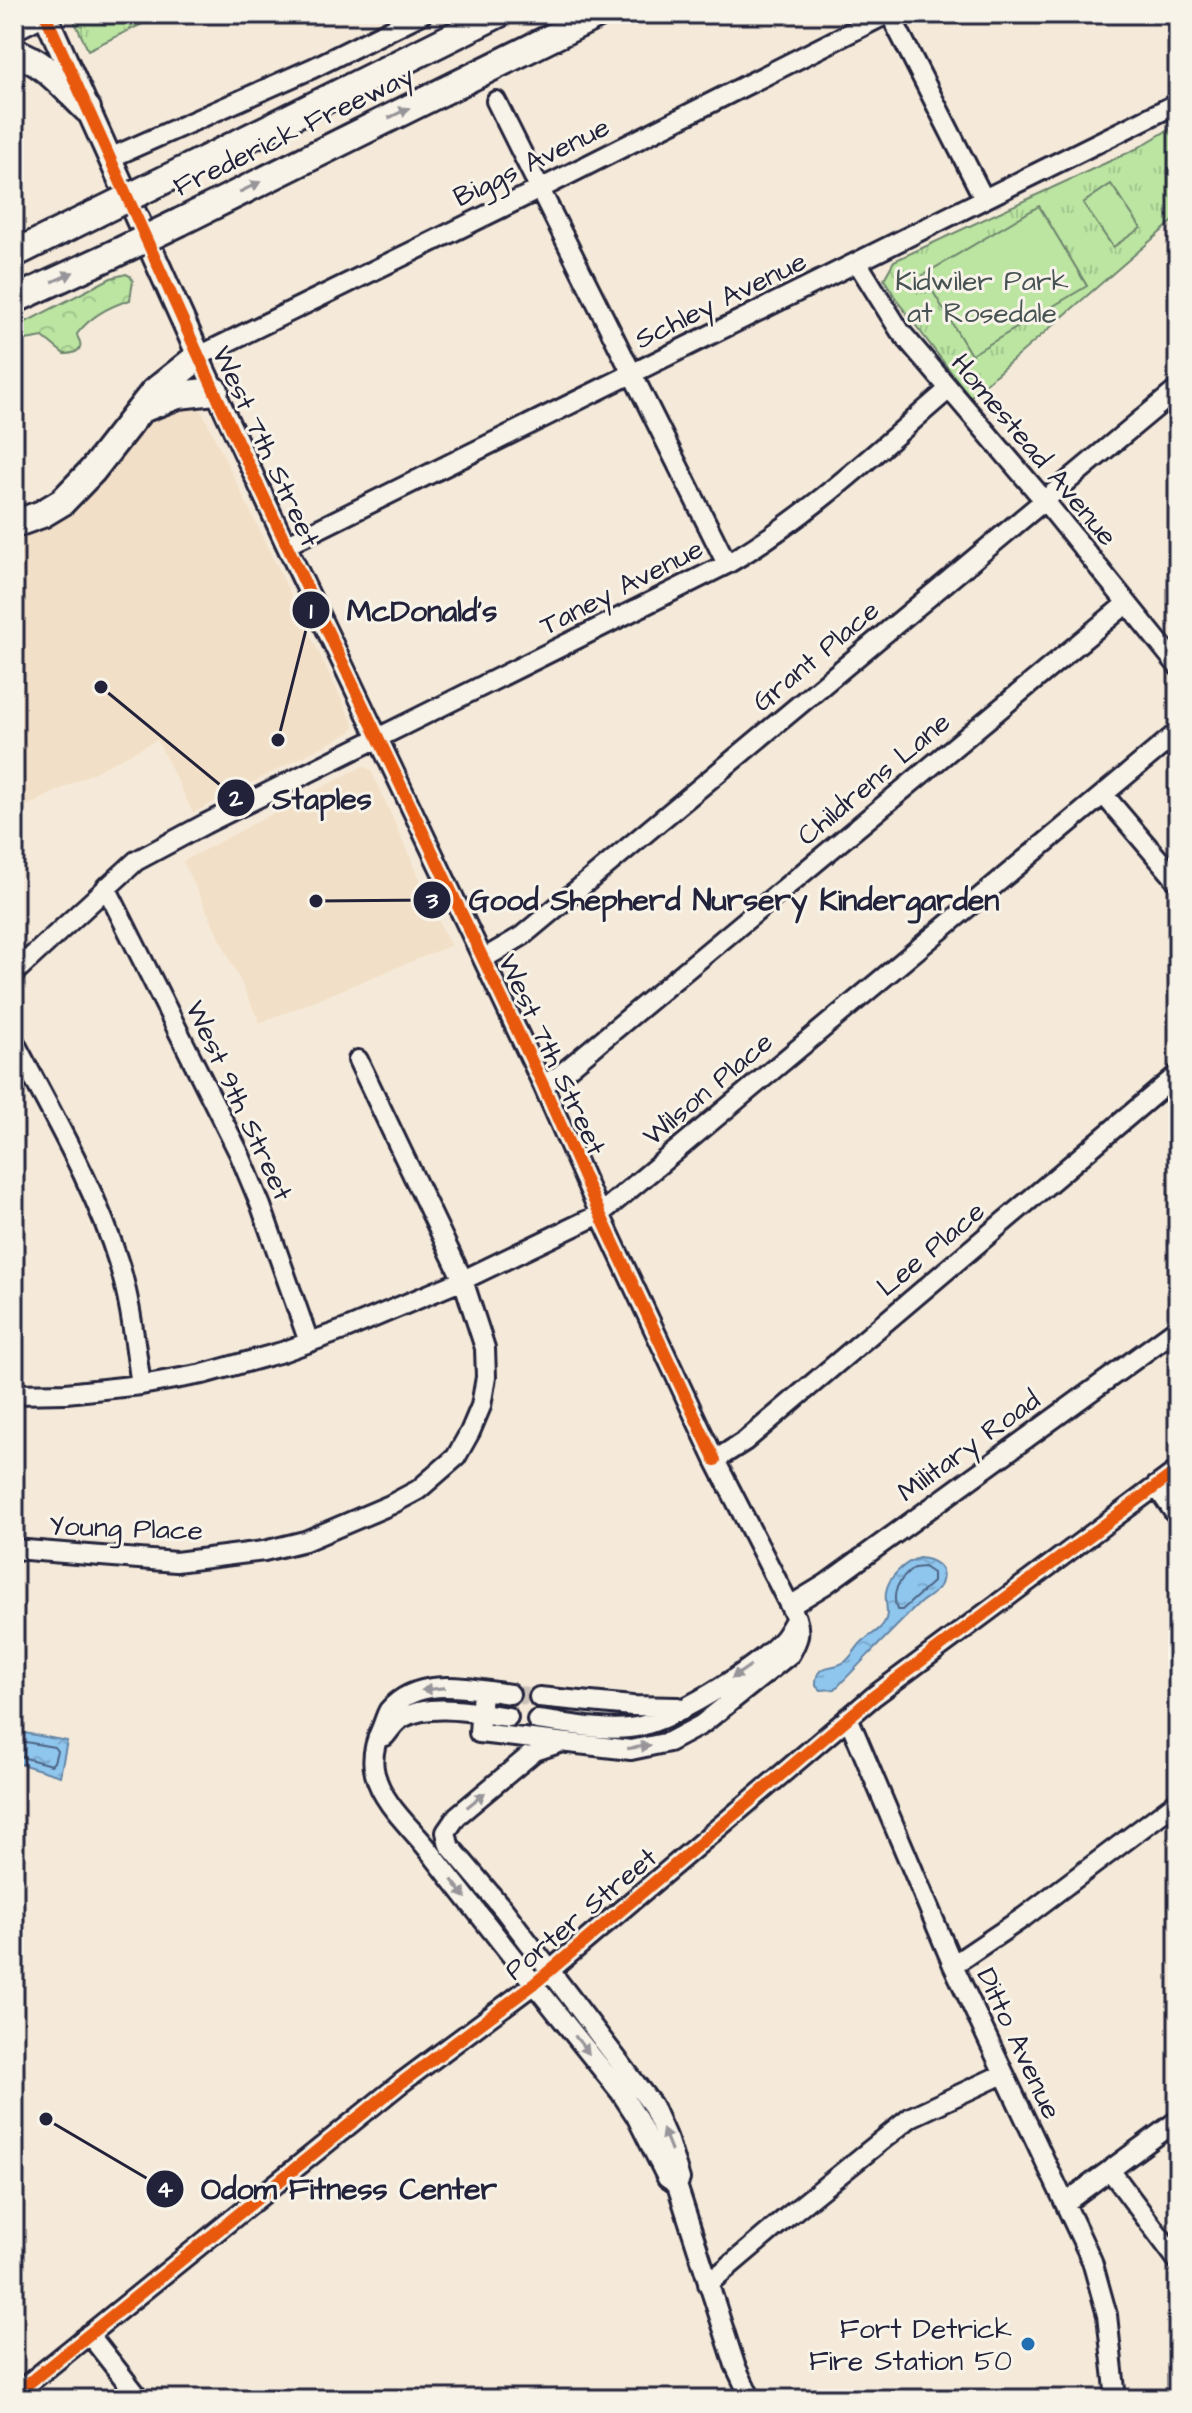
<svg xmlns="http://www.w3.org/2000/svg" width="1192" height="2413" viewBox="0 0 1192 2413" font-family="'Architects Daughter',sans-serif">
  <defs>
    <pattern id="forest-crowns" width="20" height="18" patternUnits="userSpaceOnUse" patternTransform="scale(2)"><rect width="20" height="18" fill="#bbe5a1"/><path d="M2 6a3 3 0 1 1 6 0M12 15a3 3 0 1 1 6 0" fill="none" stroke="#a0c48c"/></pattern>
    <pattern id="park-tufts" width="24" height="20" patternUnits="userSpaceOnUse" patternTransform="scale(2)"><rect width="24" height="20" fill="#bbe5a1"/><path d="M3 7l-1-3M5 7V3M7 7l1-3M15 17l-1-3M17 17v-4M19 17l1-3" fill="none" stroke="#a0c48c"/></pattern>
    <pattern id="water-ripples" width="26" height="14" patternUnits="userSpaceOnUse" patternTransform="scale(2)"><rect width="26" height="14" fill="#8fc6ee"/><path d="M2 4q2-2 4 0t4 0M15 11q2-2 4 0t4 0" fill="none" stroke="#7baacd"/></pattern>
  </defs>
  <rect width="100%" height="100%" fill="#f5ead9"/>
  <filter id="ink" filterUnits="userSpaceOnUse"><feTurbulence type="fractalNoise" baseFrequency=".0125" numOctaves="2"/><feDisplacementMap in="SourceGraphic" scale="16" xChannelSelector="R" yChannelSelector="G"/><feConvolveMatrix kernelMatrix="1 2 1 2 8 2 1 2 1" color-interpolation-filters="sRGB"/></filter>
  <g filter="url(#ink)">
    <!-- built -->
    <path fill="#f2dfc7" d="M 197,401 L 354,725 L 351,732 L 193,813 L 157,740 L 14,813 L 14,538 L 49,526 L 79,509 L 130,442 L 164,408 Z
      M 363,766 L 371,770 L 448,941 L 452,945 L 260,1023 L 183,861 Z"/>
    <!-- forest -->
    <path fill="url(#forest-crowns)" stroke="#6e846e" stroke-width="2" d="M 126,274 L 130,276 L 133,281 L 130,300 C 110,306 90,317 77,334 C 77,337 79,339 80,342 C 83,352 71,354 64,354 L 43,337 L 14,342 L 14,328 L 111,278 Z"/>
    <!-- park -->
    <path fill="url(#park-tufts)" stroke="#6e846e" stroke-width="2" d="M 71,14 L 163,14 L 88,50 Z
      M 1178,124 L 1178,217 L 970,397 L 898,302 L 884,279 L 894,261 L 1136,149 Z"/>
    <!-- garden -->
    <path fill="#bbe5a1" stroke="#6e846e" stroke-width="2" d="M 1111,184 L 1141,228 L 1113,247 L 1083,203 Z
      M 1039,206 L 1087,286 L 971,355 L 923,275 Z"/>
    <!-- water -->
    <path fill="url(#water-ripples)" stroke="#6384a6" stroke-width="2" d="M 919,1558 C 932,1559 946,1566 942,1581 C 940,1591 927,1597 920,1603 C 891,1631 863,1661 835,1689 L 821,1690 L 816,1685 C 815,1661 834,1671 846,1661 C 852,1656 856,1648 862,1642 C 868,1636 876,1633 881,1627 C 892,1615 884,1605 886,1592 C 888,1577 905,1562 919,1558 Z
      M 14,1731 L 67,1741 L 60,1776 L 14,1762 Z"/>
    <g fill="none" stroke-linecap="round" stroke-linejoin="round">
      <!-- shore -->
      <path stroke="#4e6483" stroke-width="2" d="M 924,1567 L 933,1573 L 933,1582 L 902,1610 L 897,1610 C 891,1592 898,1580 914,1568 Z
        M 14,1740 L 54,1747 L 57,1751 L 54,1762 L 51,1765 L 14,1755"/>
      <!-- minor-tunnel -->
      <path stroke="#cbc2b9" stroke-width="18" stroke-dasharray="18 9" stroke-linecap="butt" d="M 510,1694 L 539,1697"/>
      <!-- minor casing -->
      <g stroke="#22223b" stroke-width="24">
        <path id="minor" d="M 890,14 L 984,199
          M 496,101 L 727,564
          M 110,158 L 313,68 L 422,14
          M 857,262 L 900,331 L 1044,500 L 1178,666
          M 286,545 L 1178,103
          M 1104,795 L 1178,882
          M 106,887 L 239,1153 L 261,1206 L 309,1342
          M 483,959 L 522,936 L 1178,389
          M 14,973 L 136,861 L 205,824 L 727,564 C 808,517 877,451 948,390
          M 14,1041 C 51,1113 95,1186 119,1264 C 131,1303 135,1345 141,1385
          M 543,1085 L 560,1075 L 1126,604
          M 14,1394 L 66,1393 L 141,1385 L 203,1374 L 282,1352 L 346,1329 L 463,1280 L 600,1214 L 1178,732
          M 715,1460 L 745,1441 L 1178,1074
          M 1156,1486 L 1178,1518
          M 14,1549 L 176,1562 L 264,1551 L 305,1541 L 390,1505 L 418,1490 L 456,1457 L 470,1432 L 481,1406 L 486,1377 L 485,1348 L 463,1280 L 358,1060
          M 790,1606 L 826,1584 L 1178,1328
          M 482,1691 L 479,1733 L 631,1750 L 669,1742 L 701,1725 L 790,1654 C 798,1640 801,1633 796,1618 L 715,1460 L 600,1214 L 543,1085 L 286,545 L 199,356 L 540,189 L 887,14
          M 510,1694 C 471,1689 419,1675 389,1710 C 386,1715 384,1722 382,1727 C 375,1742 371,1759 375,1774 C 383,1805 413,1829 431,1853 C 494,1934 557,2013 621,2093 L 636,2116 L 667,2178 L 677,2185
          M 539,1697 L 632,1706 L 678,1707
          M 848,1717 L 953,1965 L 1092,2261 L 1107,2315 L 1116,2399
          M 537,1720 C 565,1723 601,1731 629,1728 C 667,1725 758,1668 783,1639 C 788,1633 792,1625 796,1618
          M 385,1736 C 390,1730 395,1722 402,1718 C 432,1702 476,1713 508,1717
          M 559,1743 L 535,1751 L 457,1816 L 446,1832 L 449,1845 L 504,1910 L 652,2105 L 668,2141 L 680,2179 L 677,2185 L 735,2365 L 751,2399
          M 953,1965 L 1024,1917 L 1178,1801
          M 1110,2170 L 1178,2261
          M 1065,2203 L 1178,2120
          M 708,2284 L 787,2217 L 911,2117 L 1003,2074
          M 89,2334 L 140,2399
          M 14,2395 L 401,2083 L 534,1984 L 874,1696 L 1178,1470"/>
      </g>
      <!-- major casing -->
      <g stroke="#22223b" stroke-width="28">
        <path id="major" d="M 45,14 L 199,356"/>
      </g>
      <!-- highway casing -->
      <g stroke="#22223b" stroke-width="32">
        <path id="highway" d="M 14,26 L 38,14
          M 14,52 C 44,61 65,88 87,109
          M 158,183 L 498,14
          M 180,222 L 599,14
          M 14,254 L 95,214
          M 14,300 L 112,255
          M 147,407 L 178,395 L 215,391
          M 14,524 L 42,514 L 62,502 L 92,471 L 154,392 L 199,356"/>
      </g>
      <!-- minor -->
      <use href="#minor" stroke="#f7f3e8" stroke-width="18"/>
      <!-- major -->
      <use href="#major" stroke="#f7f3e8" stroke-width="22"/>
      <!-- highway -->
      <use href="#highway" stroke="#f7f3e8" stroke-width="26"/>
      <!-- highway-bridge casing -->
      <g stroke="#22223b" stroke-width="32" stroke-linecap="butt">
        <path id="highway-bridge" d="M 95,214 L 158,183
          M 112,255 L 180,222"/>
      </g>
      <!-- highway-bridge -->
      <use href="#highway-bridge" stroke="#f7f3e8" stroke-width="26"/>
      <!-- cycleway casing -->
      <g stroke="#f7f3e8" stroke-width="17">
        <path id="cycleway" d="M 45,14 L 233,432 L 543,1085 L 600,1214 L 715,1460
          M 14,2395 L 401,2083 L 534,1984 L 874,1696 L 1178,1470"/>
      </g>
      <!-- cycleway -->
      <use href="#cycleway" stroke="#e8590c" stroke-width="12"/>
    </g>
    <!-- one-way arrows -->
    <defs><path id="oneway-solid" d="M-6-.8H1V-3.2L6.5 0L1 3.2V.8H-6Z" transform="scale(2)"/></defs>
    <g fill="#97959a">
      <use href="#oneway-solid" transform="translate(399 113) rotate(-26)"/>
      <use href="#oneway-solid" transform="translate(250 187) rotate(-26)"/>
      <use href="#oneway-solid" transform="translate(63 277) rotate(-25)"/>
      <use href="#oneway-solid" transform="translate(741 1672) rotate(145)"/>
      <use href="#oneway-solid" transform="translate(433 1689) rotate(173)"/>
      <use href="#oneway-solid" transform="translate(639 1747) rotate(-8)"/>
      <use href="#oneway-solid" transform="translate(476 1800) rotate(-39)"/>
      <use href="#oneway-solid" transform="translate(459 1889) rotate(52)"/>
      <use href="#oneway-solid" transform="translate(582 2045) rotate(52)"/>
      <use href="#oneway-solid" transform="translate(667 2140) rotate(-112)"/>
    </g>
  </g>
  <!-- markers -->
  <circle fill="#1f6fb2" stroke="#f7f3e8" stroke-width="3" cx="1028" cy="2344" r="8"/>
  <g text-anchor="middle" stroke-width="6" stroke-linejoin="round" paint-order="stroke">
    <!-- street labels -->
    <g font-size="28" fill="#22223b" stroke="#f7f3e8">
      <text transform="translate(293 130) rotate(-26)" y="10">Frederick Freeway</text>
      <text transform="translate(531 161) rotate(-26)" y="10">Biggs Avenue</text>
      <text transform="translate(720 299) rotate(-26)" y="10">Schley Avenue</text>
      <text transform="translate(267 446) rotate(65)" y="10">West 7th Street</text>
      <text transform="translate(1035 449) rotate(50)" y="10">Homestead Avenue</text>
      <text transform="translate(621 586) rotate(-27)" y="10">Taney Avenue</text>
      <text transform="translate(815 655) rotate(-40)" y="10">Grant Place</text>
      <text transform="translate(873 778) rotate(-40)" y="10">Childrens Lane</text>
      <text transform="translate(553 1054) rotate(65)" y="10">West 7th Street</text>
      <text transform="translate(707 1088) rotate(-40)" y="10">Wilson Place</text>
      <text transform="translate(240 1100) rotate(65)" y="10">West 9th Street</text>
      <text transform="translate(930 1248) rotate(-40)" y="10">Lee Place</text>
      <text transform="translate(968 1445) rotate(-36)" y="10">Military Road</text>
      <text transform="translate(126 1527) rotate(2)" y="10">Young Place</text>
      <text transform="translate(580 1913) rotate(-40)" y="10">Porter Street</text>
      <text transform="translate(1020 2043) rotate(65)" y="10">Ditto Avenue</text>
    </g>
    <!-- park labels -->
    <g font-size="28" fill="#485354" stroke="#f7f3e8">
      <text x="982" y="290">Kidwiler Park<tspan x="982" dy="32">at Rosedale</tspan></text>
    </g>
    <!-- poi labels -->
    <g font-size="28" fill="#22223b" stroke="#f7f3e8" text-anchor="end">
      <text x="1012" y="2338">Fort Detrick<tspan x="1012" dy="32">Fire Station 50</tspan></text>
    </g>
  </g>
  <!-- callouts -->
  <path fill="none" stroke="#22223b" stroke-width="3" d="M278 740L311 610M101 687L236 798M316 901L432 900M46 2119L165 2189"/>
  <g fill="#22223b" stroke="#f7f3e8" stroke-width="3">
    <circle cx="278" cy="740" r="8"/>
    <circle cx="101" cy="687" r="8"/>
    <circle cx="316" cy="901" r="8"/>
    <circle cx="46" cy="2119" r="8"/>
    <circle cx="311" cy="610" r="20"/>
    <circle cx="236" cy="798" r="20"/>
    <circle cx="432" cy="900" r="20"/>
    <circle cx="165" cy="2189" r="20"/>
  </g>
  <g font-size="24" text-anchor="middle" font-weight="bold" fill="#fff">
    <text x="311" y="619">1</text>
    <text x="236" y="806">2</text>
    <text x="432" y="908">3</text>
    <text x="165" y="2197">4</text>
  </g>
  <g font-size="30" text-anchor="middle" font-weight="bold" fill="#22223b" stroke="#f7f3e8" stroke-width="6" stroke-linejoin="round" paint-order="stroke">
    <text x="422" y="621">McDonald's</text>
    <text x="322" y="809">Staples</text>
    <text x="734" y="910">Good Shepherd Nursery Kindergarden</text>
    <text x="349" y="2199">Odom Fitness Center</text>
  </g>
  <!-- margin -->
  <rect width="1192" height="2413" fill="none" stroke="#f7f3e8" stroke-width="48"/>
  <rect x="24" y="24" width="1144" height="2365" fill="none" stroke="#22223b" stroke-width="3" filter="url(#ink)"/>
</svg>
